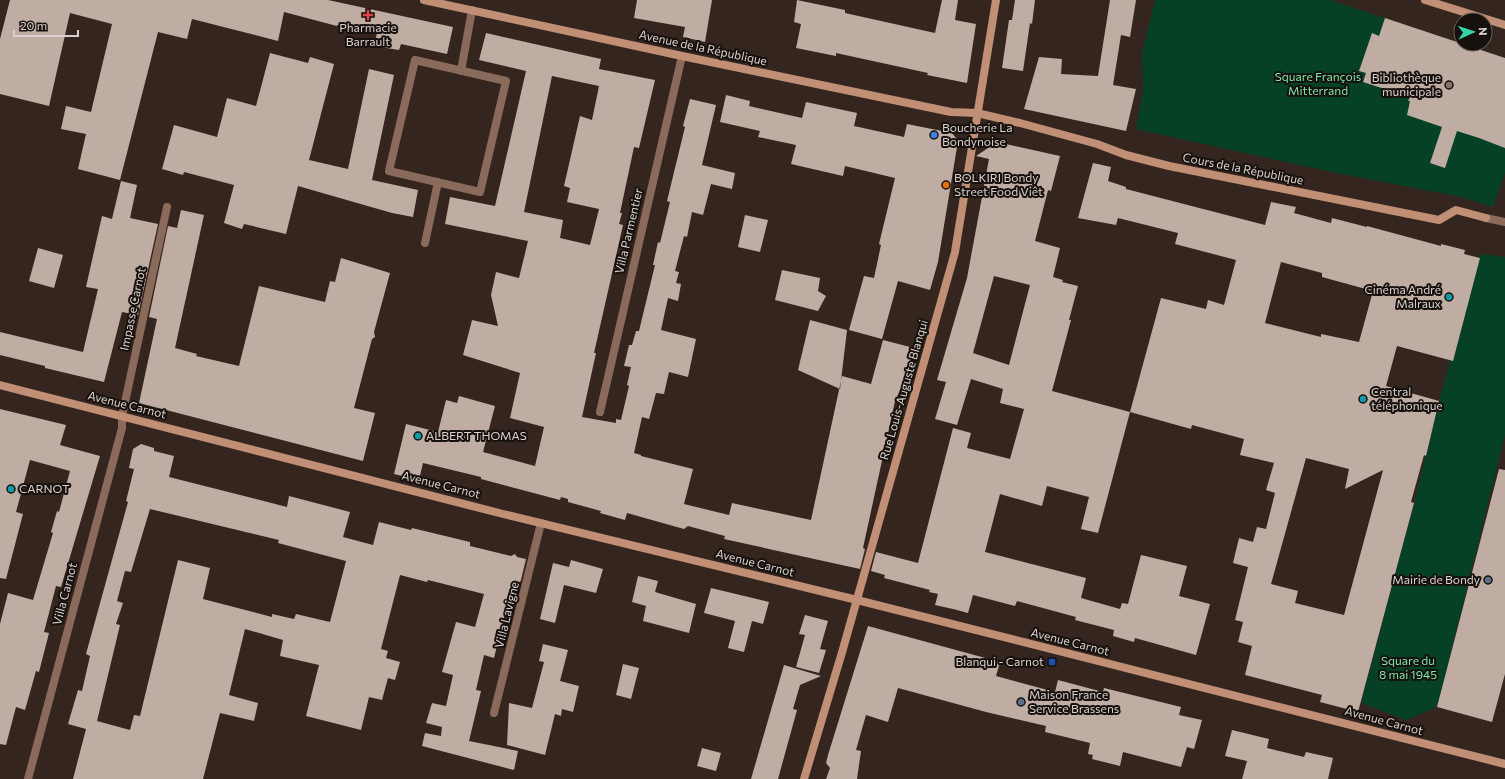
<svg xmlns="http://www.w3.org/2000/svg" width="1505" height="779" viewBox="0 0 1505 779" font-family="Commissioner,sans-serif">
  <rect width="100%" height="100%" fill="#34261e"/>
  <!-- green -->
  <path fill="#074125" d="M 1155,0 L 1330,0 L 1505,58 L 1505,173 L 1493,207 L 1461,197 L 1327,171 L 1136,129 L 1143,90 L 1142,53 Z
    M 1480,254 L 1505,257 L 1505,435 L 1437,707 L 1406,720 L 1361,703 L 1414,503 L 1439,401 Z"/>
  <!-- building -->
  <path fill="#bfada3" fill-rule="evenodd" d="M 10,0 L 328,0 L 453,27 L 447,54 L 401,44 L 399,50 L 374,46 L 377,33 L 337,25 L 337,26 L 284,12 L 278,41 L 192,19 L 187,39 L 158,32 L 120,180 L 78,169 L 86,134 L 61,129 L 66,106 L 91,112 L 112,24 L 70,13 L 49,106 L 0,94 L 0,39 Z
    M 637,0 L 712,0 L 705,42 L 683,37 L 685,27 L 634,18 Z
    M 797,0 L 845,10 L 845,13 L 935,33 L 942,0 L 958,0 L 955,20 L 976,24 L 967,83 L 927,75 L 928,73 L 836,53 L 836,56 L 796,48 L 801,24 L 794,22 Z
    M 1015,0 L 1035,0 L 1032,24 L 1030,23 L 1023,71 L 1002,68 L 1009,20 L 1012,20 Z
    M 1110,0 L 1136,0 L 1130,37 L 1121,35 L 1113,85 L 1136,89 L 1126,131 L 1024,109 L 1039,57 L 1062,59 L 1061,74 L 1098,76 Z
    M 1385,18 L 1505,58 L 1505,148 L 1479,138 L 1457,131 L 1445,168 L 1430,163 L 1442,127 L 1407,115 L 1410,101 L 1408,101 L 1410,97 L 1363,82 L 1366,73 L 1359,71 L 1372,33 L 1379,36 Z
    M 486,33 L 601,59 L 599,69 L 655,80 L 639,148 L 634,147 L 620,213 L 622,213 L 619,224 L 623,225 L 594,353 L 596,353 L 582,417 L 616,423 L 616,419 L 621,420 L 629,386 L 627,385 L 631,367 L 624,366 L 629,345 L 632,345 L 636,331 L 639,331 L 645,306 L 655,265 L 653,265 L 658,242 L 660,243 L 670,202 L 667,201 L 685,127 L 683,126 L 690,99 L 716,105 L 702,165 L 735,173 L 732,189 L 711,184 L 703,215 L 692,212 L 687,237 L 684,236 L 675,271 L 679,272 L 676,283 L 681,284 L 678,301 L 668,298 L 661,330 L 696,339 L 688,377 L 669,372 L 664,394 L 656,393 L 649,419 L 642,417 L 634,453 L 641,455 L 641,456 L 693,469 L 684,504 L 729,515 L 732,503 L 811,520 L 842,376 L 871,384 L 883,340 L 914,348 L 906,377 L 895,401 L 863,548 L 865,549 L 860,569 L 724,539 L 725,536 L 688,526 L 684,529 L 627,513 L 625,520 L 600,513 L 601,511 L 568,502 L 568,499 L 561,497 L 560,500 L 481,479 L 481,477 L 423,463 L 419,480 L 394,474 L 406,424 L 438,432 L 446,400 L 457,403 L 459,396 L 495,406 L 483,452 L 535,466 L 544,427 L 510,418 L 520,373 L 463,355 L 472,320 L 498,326 L 491,295 L 496,272 L 519,278 L 528,241 L 445,224 L 450,197 L 495,206 L 526,71 L 479,60 ZM 552,76 L 599,86 L 592,120 L 580,116 L 564,186 L 570,188 L 567,202 L 599,209 L 590,245 L 560,238 L 563,220 L 524,212 Z
    M 270,53 L 308,63 L 310,57 L 334,64 L 309,160 L 348,169 L 369,69 L 394,75 L 372,180 L 418,190 L 413,217 L 392,213 L 298,186 L 286,234 L 244,224 L 242,229 L 224,223 L 234,185 L 184,172 L 183,175 L 162,169 L 174,125 L 217,137 L 227,98 L 256,106 Z
    M 726,95 L 750,101 L 749,106 L 802,118 L 806,102 L 857,113 L 854,126 L 904,137 L 907,124 L 952,133 L 958,141 L 938,262 L 930,290 L 898,281 L 882,339 L 849,330 L 864,276 L 874,278 L 881,245 L 879,244 L 895,178 L 845,166 L 843,176 L 791,164 L 796,145 L 758,137 L 760,131 L 720,122 Z
    M 997,142 L 1060,156 L 1051,191 L 1048,190 L 1035,241 L 1060,248 L 1053,277 L 1063,280 L 1062,282 L 1078,286 L 1069,320 L 1071,320 L 1052,391 L 1130,412 L 1098,533 L 1081,529 L 1089,497 L 1047,486 L 1042,506 L 1000,494 L 985,552 L 1086,578 L 1081,598 L 1120,609 L 1122,603 L 1128,604 L 1141,555 L 1187,566 L 1179,596 L 1210,604 L 1196,655 L 1135,638 L 1134,642 L 1113,636 L 1114,630 L 1075,620 L 1076,617 L 1017,601 L 1015,606 L 973,595 L 968,613 L 953,609 L 935,605 L 938,594 L 929,592 L 930,590 L 884,578 L 885,575 L 871,571 L 876,552 L 918,563 L 953,428 L 971,433 L 967,448 L 1010,459 L 1024,409 L 1000,403 L 1003,389 L 971,379 L 957,425 L 935,419 L 946,382 L 937,380 L 967,278 L 989,159 L 976,156 ZM 994,276 L 1030,285 L 1009,365 L 973,353 Z
    M 1093,163 L 1111,167 L 1108,181 L 1126,187 L 1126,189 L 1265,225 L 1271,202 L 1296,207 L 1294,213 L 1331,223 L 1332,218 L 1367,227 L 1367,226 L 1441,246 L 1441,244 L 1465,250 L 1464,254 L 1480,258 L 1453,361 L 1397,346 L 1386,386 L 1439,401 L 1426,456 L 1424,455 L 1411,502 L 1414,503 L 1358,712 L 1320,702 L 1322,695 L 1245,675 L 1252,646 L 1238,642 L 1243,622 L 1235,620 L 1248,567 L 1233,563 L 1239,538 L 1253,542 L 1257,527 L 1266,529 L 1275,493 L 1266,490 L 1274,463 L 1240,455 L 1244,439 L 1192,425 L 1191,429 L 1130,412 L 1161,298 L 1206,309 L 1208,300 L 1224,305 L 1236,260 L 1175,244 L 1178,233 L 1118,218 L 1116,225 L 1078,218 ZM 1281,262 L 1322,273 L 1322,277 L 1373,291 L 1359,342 L 1321,334 L 1321,337 L 1265,323 ZM 1306,458 L 1349,469 L 1345,489 L 1383,470 L 1344,615 L 1295,603 L 1298,591 L 1271,584 Z
    M 121,181 L 137,185 L 130,218 L 158,224 L 138,315 L 122,312 L 104,382 L 45,368 L 45,366 L 0,355 L 0,332 L 83,352 L 98,289 L 86,287 L 102,216 L 112,219 Z
    M 181,210 L 204,215 L 175,348 L 197,354 L 196,356 L 239,366 L 259,286 L 325,302 L 330,281 L 335,282 L 341,258 L 390,273 L 374,332 L 375,337 L 372,339 L 354,408 L 375,413 L 363,461 L 139,403 L 157,319 L 149,317 L 168,226 L 177,228 Z
    M 745,215 L 768,220 L 760,252 L 738,247 Z
    M 38,248 L 63,255 L 54,288 L 29,281 Z
    M 782,270 L 820,278 L 818,291 L 826,296 L 818,311 L 775,300 Z
    M 810,320 L 847,330 L 840,389 L 798,370 Z
    M 0,409 L 66,425 L 60,445 L 100,456 L 61,587 L 56,586 L 44,632 L 49,633 L 39,672 L 36,671 L 25,710 L 16,707 L 6,745 L 0,744 L 0,624 L 8,593 L 33,600 L 53,533 L 51,532 L 57,511 L 59,512 L 70,471 L 30,460 L 16,512 L 23,514 L 6,579 L 0,578 Z
    M 141,444 L 154,448 L 154,451 L 174,456 L 169,477 L 287,507 L 289,496 L 350,512 L 343,537 L 373,545 L 379,522 L 411,530 L 412,528 L 470,542 L 470,546 L 511,556 L 515,554 L 517,557 L 526,559 L 521,580 L 506,609 L 494,658 L 484,655 L 476,690 L 481,691 L 469,741 L 518,751 L 514,770 L 422,746 L 425,733 L 441,736 L 442,727 L 426,723 L 432,703 L 446,706 L 453,675 L 442,672 L 456,622 L 475,627 L 484,594 L 428,580 L 427,582 L 400,575 L 381,649 L 388,651 L 386,658 L 400,662 L 395,680 L 388,678 L 382,700 L 369,697 L 361,730 L 306,716 L 319,665 L 280,656 L 283,640 L 245,629 L 229,695 L 258,703 L 254,721 L 220,713 L 203,779 L 73,779 L 86,729 L 68,724 L 78,690 L 82,691 L 90,656 L 86,654 L 128,502 L 126,501 L 134,469 L 129,468 L 133,449 ZM 150,509 L 279,540 L 278,543 L 346,561 L 330,622 L 296,614 L 294,619 L 272,614 L 272,617 L 203,599 L 210,568 L 178,560 L 140,716 L 134,715 L 130,730 L 97,721 L 120,625 L 116,624 L 123,603 L 117,601 L 125,571 L 131,572 Z
    M 1499,469 L 1505,470 L 1505,674 L 1492,722 L 1437,707 Z
    M 571,560 L 603,569 L 596,593 L 564,585 L 555,623 L 540,619 L 553,563 L 569,567 Z
    M 638,576 L 658,581 L 655,592 L 696,604 L 689,633 L 643,621 L 646,606 L 632,602 Z
    M 711,588 L 769,602 L 763,624 L 752,621 L 744,652 L 728,648 L 735,621 L 704,613 Z
    M 805,615 L 828,621 L 820,649 L 826,650 L 819,673 L 796,667 L 805,635 L 799,634 Z
    M 868,626 L 1000,662 L 996,676 L 1055,692 L 1058,680 L 1103,692 L 1104,688 L 1181,707 L 1179,715 L 1202,720 L 1194,749 L 1187,747 L 1181,767 L 1123,752 L 1120,766 L 1092,759 L 1093,755 L 1088,754 L 1090,743 L 1045,732 L 1046,726 L 986,712 L 898,688 L 888,722 L 866,715 L 856,750 L 861,751 L 857,779 L 826,779 L 830,768 L 826,763 L 828,755 Z
    M 543,644 L 568,650 L 560,681 L 579,686 L 573,712 L 562,709 L 561,716 L 555,714 L 545,755 L 507,745 L 509,703 L 532,708 L 544,662 L 539,661 Z
    M 623,664 L 639,668 L 631,699 L 616,695 Z
    M 784,665 L 821,676 L 800,685 L 793,709 L 797,710 L 778,779 L 751,779 Z
    M 1232,730 L 1269,739 L 1267,748 L 1304,757 L 1306,752 L 1333,758 L 1328,779 L 1242,779 L 1247,761 L 1225,756 Z
    M 702,748 L 721,753 L 716,771 L 697,766 Z"/>
  <g fill="none" stroke-linecap="round" stroke-linejoin="round">
    <!-- street -->
    <path stroke="#8a6a5b" stroke-width="8" d="M 415,60 L 506,81 L 480,192 L 389,171 Z
      M 461,71 L 472,10
      M 1486,218 L 1505,222
      M 425,243 L 438,182
      M 600,412 L 682,56
      M 494,713 L 541,523
      M 28,779 L 122,428 L 122,416 L 167,207"/>
    <!-- secondary -->
    <path stroke="#c18f75" stroke-width="8" d="M 424,0 L 682,56 L 951,112 L 977,113 L 1020,123 L 1097,144 L 1126,155 L 1169,166 L 1439,220 L 1456,210 L 1486,218
      M 1425,0 L 1505,25
      M 0,385 L 503,514 L 857,600 L 1505,764
      M 804,779 L 843,649 L 955,252 L 996,0"/>
  </g>
  <!-- markers -->
  <path fill="#e0444e" stroke="#17110d" stroke-width="1.5" d="M366 9h4v4h4v4h-4v4h-4v-4h-4v-4h4z"/>
  <circle fill="#8d6e63" stroke="#17110d" stroke-width="1.5" cx="1449" cy="85" r="4"/>
  <circle fill="#3f7fe0" stroke="#17110d" stroke-width="1.5" cx="934" cy="135" r="4"/>
  <circle fill="#e8710a" stroke="#17110d" stroke-width="1.5" cx="946" cy="185" r="4"/>
  <g fill="#0f9aa8" stroke="#17110d" stroke-width="1.5">
    <circle cx="1449" cy="297" r="4"/>
    <circle cx="1363" cy="399" r="4"/>
    <circle cx="418" cy="436" r="4"/>
    <circle cx="11" cy="489" r="4"/>
  </g>
  <g fill="#5c6f8a" stroke="#17110d" stroke-width="1.5">
    <circle cx="1488" cy="580" r="4"/>
    <circle cx="1021" cy="702" r="4"/>
  </g>
  <rect fill="#1a4fb4" stroke="#17110d" stroke-width="1.5" x="1048" y="658" width="8" height="8" rx="2"/>
  <g text-anchor="middle" stroke-width="4" stroke-linejoin="round" paint-order="stroke">
    <!-- poi labels -->
    <g font-size="12" fill="#dad1cc" stroke="#17110d" text-anchor="start">
      <text x="368" y="32" text-anchor="middle">Pharmacie<tspan x="368" dy="14">Barrault</tspan></text>
      <text x="1441" y="82" text-anchor="end">Bibliothèque<tspan x="1441" dy="14">municipale</tspan></text>
      <text x="942" y="132">Boucherie La<tspan x="942" dy="14">Bondynoise</tspan></text>
      <text x="954" y="182">BOLKIRI Bondy<tspan x="954" dy="14">Street Food Viêt</tspan></text>
      <text x="1441" y="294" text-anchor="end">Cinéma André<tspan x="1441" dy="14">Malraux</tspan></text>
      <text x="1371" y="396">Central<tspan x="1371" dy="14">téléphonique</tspan></text>
      <text x="426" y="440">ALBERT THOMAS</text>
      <text x="19" y="493">CARNOT</text>
      <text x="1480" y="584" text-anchor="end">Mairie de Bondy</text>
      <text x="1044" y="666" text-anchor="end">Blanqui - Carnot</text>
      <text x="1029" y="699">Maison France<tspan x="1029" dy="14">Service Brassens</tspan></text>
    </g>
    <!-- street labels -->
    <g font-size="12" fill="#dad1cc" stroke="#17110d">
      <text transform="translate(703 48) rotate(12)" y="4">Avenue de la République</text>
      <text transform="translate(1243 169) rotate(11)" y="4">Cours de la République</text>
      <text transform="translate(629 231) rotate(-77)" y="4">Villa Parmentier</text>
      <text transform="translate(133 309) rotate(-78)" y="4">Impasse Carnot</text>
      <text transform="translate(904 390) rotate(-74)" y="4">Rue Louis-Auguste Blanqui</text>
      <text transform="translate(127 405) rotate(14)" y="4">Avenue Carnot</text>
      <text transform="translate(441 485) rotate(14)" y="4">Avenue Carnot</text>
      <text transform="translate(755 563) rotate(14)" y="4">Avenue Carnot</text>
      <text transform="translate(65 594) rotate(-75)" y="4">Villa Carnot</text>
      <text transform="translate(507 615) rotate(-76)" y="4">Villa Lavigne</text>
      <text transform="translate(1070 642) rotate(14)" y="4">Avenue Carnot</text>
      <text transform="translate(1384 721) rotate(15)" y="4">Avenue Carnot</text>
    </g>
    <!-- park labels -->
    <g font-size="12" fill="#7ce8a8" stroke="#17110d">
      <text x="1318" y="81">Square François<tspan x="1318" dy="14">Mitterrand</tspan></text>
      <text x="1408" y="665">Square du<tspan x="1408" dy="14">8 mai 1945</tspan></text>
    </g>
  </g>
  <!-- north arrow -->
  <g transform="translate(1473 32) rotate(87)"><circle r="19" fill="#17110d" stroke="#655e59"/>
  <path d="M0-3L7 15L0 10L-7 15Z" fill="#36d4a7"/>
  <text y="-6" font-size="11" font-weight="bold" text-anchor="middle" fill="#dad1cc">N</text>
  </g>
  <!-- scale -->
  <path d="M14 30v6h64v-6" fill="none" stroke="#dad1cc" stroke-width="2"/>
  <text x="20" y="30" font-size="12" fill="#dad1cc" stroke="#17110d" stroke-width="3" paint-order="stroke">20 m</text>
</svg>
